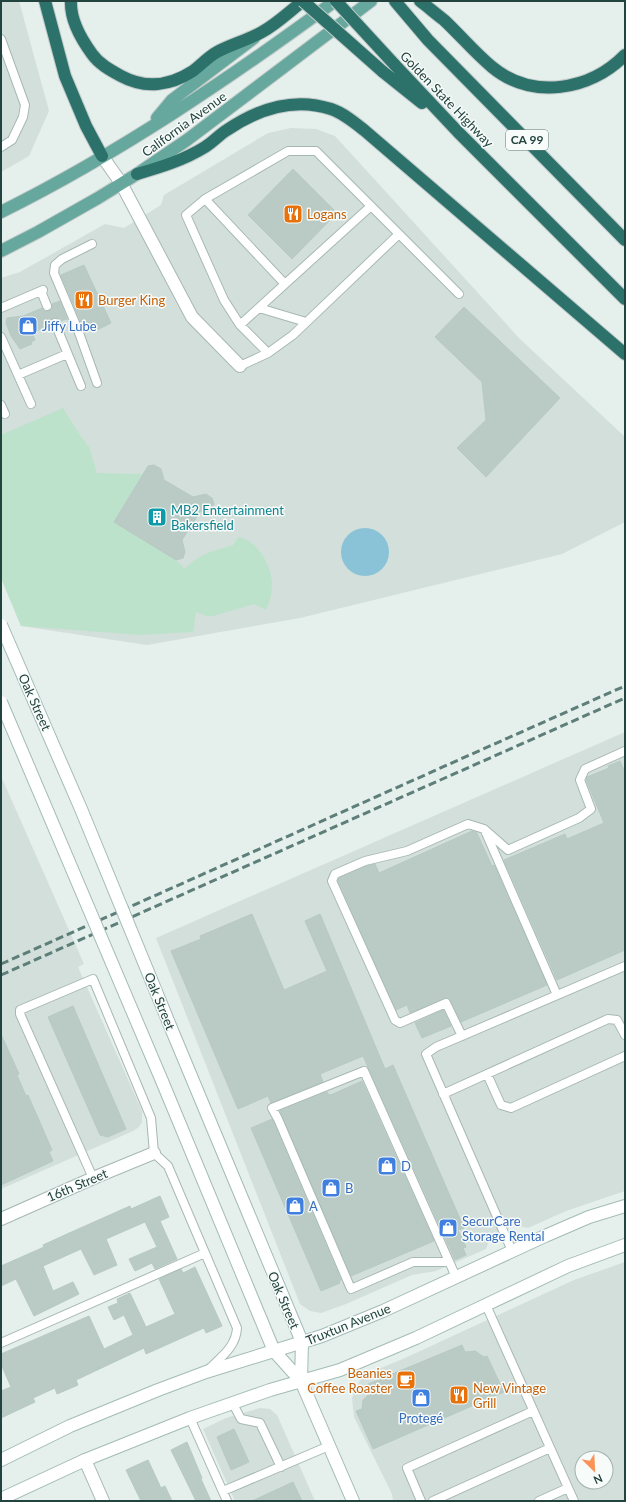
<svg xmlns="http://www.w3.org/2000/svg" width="626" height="1502" viewBox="0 0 626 1502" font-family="Lato,sans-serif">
  <rect width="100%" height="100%" fill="#e5efec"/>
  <!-- built -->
  <path fill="#d3dfdb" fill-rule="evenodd" d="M 1,1 L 19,1 L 49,111 L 29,156 L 1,172 Z
    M 291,128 L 316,129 L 335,136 L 519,338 L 625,437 L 625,522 L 562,554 L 300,618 L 147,645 L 21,626 L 1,578 L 1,278 L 20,272 L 105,224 L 124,228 L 161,205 L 164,195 L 268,133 Z
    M 625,732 L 625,1191 L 566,1211 L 528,1228 L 514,1225 L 490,1238 L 486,1249 L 436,1271 L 412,1275 L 346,1304 L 321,1313 L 310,1311 L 300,1304 L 156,938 Z
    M 1,776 L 84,964 L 78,967 L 142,1111 L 142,1122 L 139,1127 L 133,1131 L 1,1189 Z
    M 625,1262 L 625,1501 L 393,1501 L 392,1494 L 354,1417 L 352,1398 L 362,1376 L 405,1358 L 574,1280 ZM 582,1458 L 606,1458 L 606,1482 L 582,1482 Z
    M 260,1408 L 270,1409 L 277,1415 L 315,1501 L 235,1501 L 203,1429 L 226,1418 Z"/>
  <!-- green -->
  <path fill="#bde2cb" d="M 63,408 L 80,435 L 89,447 L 97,473 L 142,474 L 115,522 L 176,560 L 185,569 C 200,553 214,551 233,545 L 238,537 C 258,540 272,566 272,585 C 272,594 270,602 266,610 L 254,604 L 213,616 L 207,616 L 196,612 L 193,632 L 140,635 L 21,626 L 1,578 L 1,435 Z"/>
  <!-- water -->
  <path fill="#8ac3d7" d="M341 552a24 24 0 1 1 48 0a24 24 0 1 1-48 0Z"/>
  <!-- building -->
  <path fill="#bacac5" stroke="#b7cac4" d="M 293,169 L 337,213 L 292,259 L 248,215 Z
    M 84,265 L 111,323 L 93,332 L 90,324 L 83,327 L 61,275 Z
    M 60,301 L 67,319 L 60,321 L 56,318 L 53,318 L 50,322 L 50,325 L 32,333 L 35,340 L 31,342 L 32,344 L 20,349 L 11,336 L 6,323 L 7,318 L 23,316 L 42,308 L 44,311 L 49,311 L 52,309 L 52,304 Z
    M 464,307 L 560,398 L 486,477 L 457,448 L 486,420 L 482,382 L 435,337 Z
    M 154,465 L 161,469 L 164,480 L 193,497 L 206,494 L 212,498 L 214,504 L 210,511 L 200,512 L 182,540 L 185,552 L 183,558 L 176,560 L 114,522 L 148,466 Z
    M 620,761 L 625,772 L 625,950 L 557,980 L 504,860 L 565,834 L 567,839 L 604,823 L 586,780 L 587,777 L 609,768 L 608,766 Z
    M 472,831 L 477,833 L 492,866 L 494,865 L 547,985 L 461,1022 L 451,1001 L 447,998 L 410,1013 L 407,1005 L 396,1010 L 338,881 L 339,878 L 367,866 L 375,864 L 379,873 Z
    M 252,914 L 284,990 L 327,971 L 305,921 L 320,914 L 385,1069 L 393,1065 L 464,1228 L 458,1230 L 466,1247 L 463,1248 L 466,1255 L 455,1260 L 363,1056 L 320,1074 L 323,1082 L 271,1103 L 268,1096 L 238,1109 L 171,951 L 201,939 L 200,936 Z
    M 73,1006 L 126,1129 L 108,1137 L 100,1135 L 48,1017 Z
    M 443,1010 L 451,1026 L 422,1038 L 415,1023 Z
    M 1,1034 L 19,1074 L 17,1075 L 26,1096 L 28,1095 L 52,1150 L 49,1152 L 53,1161 L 1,1185 Z
    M 362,1081 L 434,1241 L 351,1276 L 280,1111 L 327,1092 L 329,1095 L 333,1094 Z
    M 272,1119 L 341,1280 L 339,1281 L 340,1283 L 321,1291 L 251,1128 Z
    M 160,1196 L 169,1217 L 160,1221 L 177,1259 L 155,1269 L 152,1263 L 135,1271 L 129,1259 L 157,1247 L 145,1222 L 106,1239 L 117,1265 L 94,1275 L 81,1249 L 43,1266 L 53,1291 L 73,1282 L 79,1294 L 34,1316 L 16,1279 L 1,1286 L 1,1266 L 44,1247 L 43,1245 L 67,1234 L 130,1206 L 131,1209 Z
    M 195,1267 L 222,1326 L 206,1333 L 204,1328 L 146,1354 L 144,1348 L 76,1380 L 78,1385 L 57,1394 L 55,1388 L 33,1398 L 35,1402 L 1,1418 L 1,1391 L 11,1387 L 1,1364 L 1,1354 L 89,1316 L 104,1349 L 133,1335 L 124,1315 L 114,1320 L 108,1307 L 118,1303 L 117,1299 L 130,1293 L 146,1327 L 175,1314 L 159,1279 L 181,1269 L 183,1273 Z
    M 462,1345 L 465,1352 L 475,1351 L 484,1357 L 487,1356 L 504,1392 L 373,1449 L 356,1411 L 362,1409 L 363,1400 L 370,1393 L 366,1385 Z
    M 234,1429 L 249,1462 L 231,1470 L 217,1437 Z
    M 187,1442 L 202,1478 L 201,1479 L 211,1501 L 196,1501 L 171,1450 Z
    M 148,1460 L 161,1488 L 165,1486 L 172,1501 L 141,1501 L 126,1470 Z
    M 293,1482 L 302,1501 L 252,1501 Z"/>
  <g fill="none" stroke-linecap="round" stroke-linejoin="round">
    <!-- lane casing -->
    <g stroke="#a7b8b4" stroke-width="10">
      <path id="lane" d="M 1,39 L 25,105 L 23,117 L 12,140 L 1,147
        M 205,199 L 285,284 L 240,325
        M 399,234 L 459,294
        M 92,244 L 62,259 L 55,265 L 54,273 L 78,330 L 97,383
        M 285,284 L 371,206
        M 41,291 L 47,306
        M 1,308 L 43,290
        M 259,308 L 306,322
        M 55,323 L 81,386
        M 1,337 L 31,404
        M 240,366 L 268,353 L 293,335 L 399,234 L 316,151 L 288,151 L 205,199 L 186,215 L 224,300 L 240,325 L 268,353
        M 18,375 L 67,354
        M 1,405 L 5,414
        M 486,833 L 557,995
        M 462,1036 L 446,1003 L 400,1023 L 395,1020 L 332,881 L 335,874 L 365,861 L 407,851 L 468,824 L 484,829 L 508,850 L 579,818 L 591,809 L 580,780 L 585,769 L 625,751
        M 487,1074 L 501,1105 L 511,1108 L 625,1056
        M 443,1094 L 608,1019 L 617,1020 L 625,1035
        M 93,1178 L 20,1014 L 20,1010 L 93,979 L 151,1118 L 154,1153 L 168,1166 L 237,1328 C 236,1347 221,1357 208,1370
        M 512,1251 L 426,1054 L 436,1047 L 625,966
        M 449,1262 L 413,1262 L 351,1289 L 278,1119 L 272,1108 L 364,1071 L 456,1277
        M 486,1305 L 574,1501
        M 1,1343 L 205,1253
        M 232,1402 L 241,1419 L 260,1423 L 281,1467
        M 190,1418 L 227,1501
        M 223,1491 L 329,1446
        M 421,1501 L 407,1468 L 533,1411
        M 433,1501 L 550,1448
        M 539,1501 L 568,1488"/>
    </g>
    <!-- street casing -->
    <g stroke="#a7b8b4" stroke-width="14">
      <path id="street" d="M 102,156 L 121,183 L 192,317 L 240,366
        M 1,1219 L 98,1176 L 154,1153
        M 85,1460 L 103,1501"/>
    </g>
    <!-- secondary casing -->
    <g stroke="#a3bcb6" stroke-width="14">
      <path id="secondary" d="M 171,1028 L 302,1342 L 301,1381
        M 162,1081 L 274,1351 L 301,1381 L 353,1501
        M 1,1460 L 70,1426 L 158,1390 L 206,1372 L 322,1336 L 383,1311 L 545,1236 L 589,1217 L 625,1206
        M 1,1499 L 85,1460 L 190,1418 L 270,1390 L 340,1370 L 416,1338 L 568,1266 L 625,1245"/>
    </g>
    <!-- primary casing -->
    <g stroke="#c1cac9" stroke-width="14">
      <path id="primary" d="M 157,118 L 172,100 L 254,38
        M 1,212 C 118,154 230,78 335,1
        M 1,251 L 38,232 L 98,198 L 137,174 L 187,140 L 371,1"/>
    </g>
    <!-- highway casing -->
    <g stroke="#c1cac9" stroke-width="14">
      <path id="highway" d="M 45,1 L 65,76 L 86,126 L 102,156
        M 71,1 C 70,20 81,39 92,54 C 99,64 110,70 121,76 C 145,89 170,86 193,71 C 201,65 208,57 217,52 C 232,44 248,40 262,32 C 277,24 290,11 303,1
        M 395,1 L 428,40 L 625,240
        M 420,1 C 428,7 436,14 444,20 C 460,35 475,53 492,67 C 532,100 590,91 625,55
        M 394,64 L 458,132 L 625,299
        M 382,71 L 422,103
        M 137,174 C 161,167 184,160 205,147 C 213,142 219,135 227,130 C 258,109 294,97 331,109 C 343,113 354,122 364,130 L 625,354"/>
    </g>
    <!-- lane -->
    <use href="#lane" stroke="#fff" stroke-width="8"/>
    <!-- street -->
    <use href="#street" stroke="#fff" stroke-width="12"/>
    <!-- secondary -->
    <use href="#secondary" stroke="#fff" stroke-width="12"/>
    <!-- primary -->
    <use href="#primary" stroke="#67a89e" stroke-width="12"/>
    <!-- highway -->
    <use href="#highway" stroke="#2c726b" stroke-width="12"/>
    <!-- rail -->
    <path stroke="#5d7e79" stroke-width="3" stroke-dasharray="8 4" stroke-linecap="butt" d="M 1,964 C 209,872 417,778 625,686
      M 1,975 L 625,698"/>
    <!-- secondary-bridge casing -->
    <g stroke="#a3bcb6" stroke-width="14" stroke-linecap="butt">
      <path id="secondary-bridge" d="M 1,625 L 81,809 L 171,1028
        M 1,702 L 162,1081"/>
    </g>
    <!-- highway-bridge casing -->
    <g stroke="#c1cac9" stroke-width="14" stroke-linecap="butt">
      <path id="highway-bridge" d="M 303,1 L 382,71
        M 336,1 L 394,64"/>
    </g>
    <!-- secondary-bridge -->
    <use href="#secondary-bridge" stroke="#fff" stroke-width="12"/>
    <!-- highway-bridge -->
    <use href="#highway-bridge" stroke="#2c726b" stroke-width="12"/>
  </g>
  <!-- icons -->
  <defs>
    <g id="restaurant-square" transform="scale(1)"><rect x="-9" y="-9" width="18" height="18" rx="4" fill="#e8710a" stroke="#f7fbf9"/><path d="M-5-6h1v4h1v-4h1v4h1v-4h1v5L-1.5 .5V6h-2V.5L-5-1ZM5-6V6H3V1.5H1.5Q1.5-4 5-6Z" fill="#fff"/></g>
    <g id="shop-square" transform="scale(1)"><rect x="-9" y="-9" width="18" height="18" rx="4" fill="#3f7fe0" stroke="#f7fbf9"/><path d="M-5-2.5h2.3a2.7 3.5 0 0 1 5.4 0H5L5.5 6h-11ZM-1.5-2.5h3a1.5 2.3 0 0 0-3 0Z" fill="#fff"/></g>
    <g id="building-square" transform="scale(1)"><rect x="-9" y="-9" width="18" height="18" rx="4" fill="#0f9aa8" stroke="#f7fbf9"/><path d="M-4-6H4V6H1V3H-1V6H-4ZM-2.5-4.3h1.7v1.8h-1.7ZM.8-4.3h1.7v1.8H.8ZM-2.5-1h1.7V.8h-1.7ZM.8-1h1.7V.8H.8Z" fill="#fff"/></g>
    <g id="cafe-square" transform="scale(1)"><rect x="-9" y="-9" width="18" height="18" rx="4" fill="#e8710a" stroke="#f7fbf9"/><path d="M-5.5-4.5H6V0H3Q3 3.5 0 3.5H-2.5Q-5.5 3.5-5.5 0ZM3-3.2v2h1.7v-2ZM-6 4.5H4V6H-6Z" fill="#fff"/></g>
  </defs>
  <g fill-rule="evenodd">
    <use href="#restaurant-square" x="293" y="214"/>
    <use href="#restaurant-square" x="84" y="300"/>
    <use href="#shop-square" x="28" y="326"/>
    <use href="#building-square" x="157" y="517"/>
    <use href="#shop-square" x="387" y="1166"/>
    <use href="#shop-square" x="331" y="1188"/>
    <use href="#shop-square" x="295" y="1206"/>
    <use href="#shop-square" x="448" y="1228"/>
    <use href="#cafe-square" x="406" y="1380"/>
    <use href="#restaurant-square" x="459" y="1395"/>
    <use href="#shop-square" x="421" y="1398"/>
  </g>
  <g text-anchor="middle" stroke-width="3" stroke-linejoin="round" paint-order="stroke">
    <!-- shield labels -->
    <rect fill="#f7fbf9" stroke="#627a76" stroke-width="1" x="506" y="130" width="42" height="20" rx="3"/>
    <g font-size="12" font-weight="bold" fill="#22433e">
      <text x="527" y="144">CA 99</text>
    </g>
    <!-- street labels -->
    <g font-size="13" fill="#22433e" stroke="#f7fbf9">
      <text transform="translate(447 99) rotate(46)" y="5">Golden State Highway</text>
      <text transform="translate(184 124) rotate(-36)" y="5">California Avenue</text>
      <text transform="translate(35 702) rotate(66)" y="5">Oak Street</text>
      <text transform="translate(160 1001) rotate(68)" y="5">Oak Street</text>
      <text transform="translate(77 1185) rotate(-23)" y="5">16th Street</text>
      <text transform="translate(284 1300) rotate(67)" y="5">Oak Street</text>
      <text transform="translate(348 1324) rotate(-22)" y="5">Truxtun Avenue</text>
    </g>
    <!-- food labels -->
    <g font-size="13" fill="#c56008" stroke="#f7fbf9" text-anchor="start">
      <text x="307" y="219">Logans</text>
      <text x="98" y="305">Burger King</text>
      <text x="392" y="1378" text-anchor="end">Beanies<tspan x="392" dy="15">Coffee Roaster</tspan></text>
      <text x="473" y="1393">New Vintage<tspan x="473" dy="15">Grill</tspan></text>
    </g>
    <!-- shop labels -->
    <g font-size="13" fill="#366cbe" stroke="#f7fbf9" text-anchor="start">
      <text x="42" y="331">Jiffy Lube</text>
      <text x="401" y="1171">D</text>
      <text x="345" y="1193">B</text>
      <text x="309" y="1211">A</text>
      <text x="462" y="1226">SecurCare<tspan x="462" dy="15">Storage Rental</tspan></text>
      <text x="421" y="1423" text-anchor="middle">Protegé</text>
    </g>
    <!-- culture labels -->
    <g font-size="13" fill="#0d838f" stroke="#f7fbf9" text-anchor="start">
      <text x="171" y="515">MB2 Entertainment<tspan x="171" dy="15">Bakersfield</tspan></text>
    </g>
  </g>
  <!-- border -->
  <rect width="626" height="1502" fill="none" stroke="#22433e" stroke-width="4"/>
  <!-- north arrow -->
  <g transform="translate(594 1470) rotate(156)"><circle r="19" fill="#f7fbf9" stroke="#a2b1ae"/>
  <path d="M0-3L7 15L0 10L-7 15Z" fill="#fb9257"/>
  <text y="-6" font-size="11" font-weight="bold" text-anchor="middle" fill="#22433e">N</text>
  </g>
</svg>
